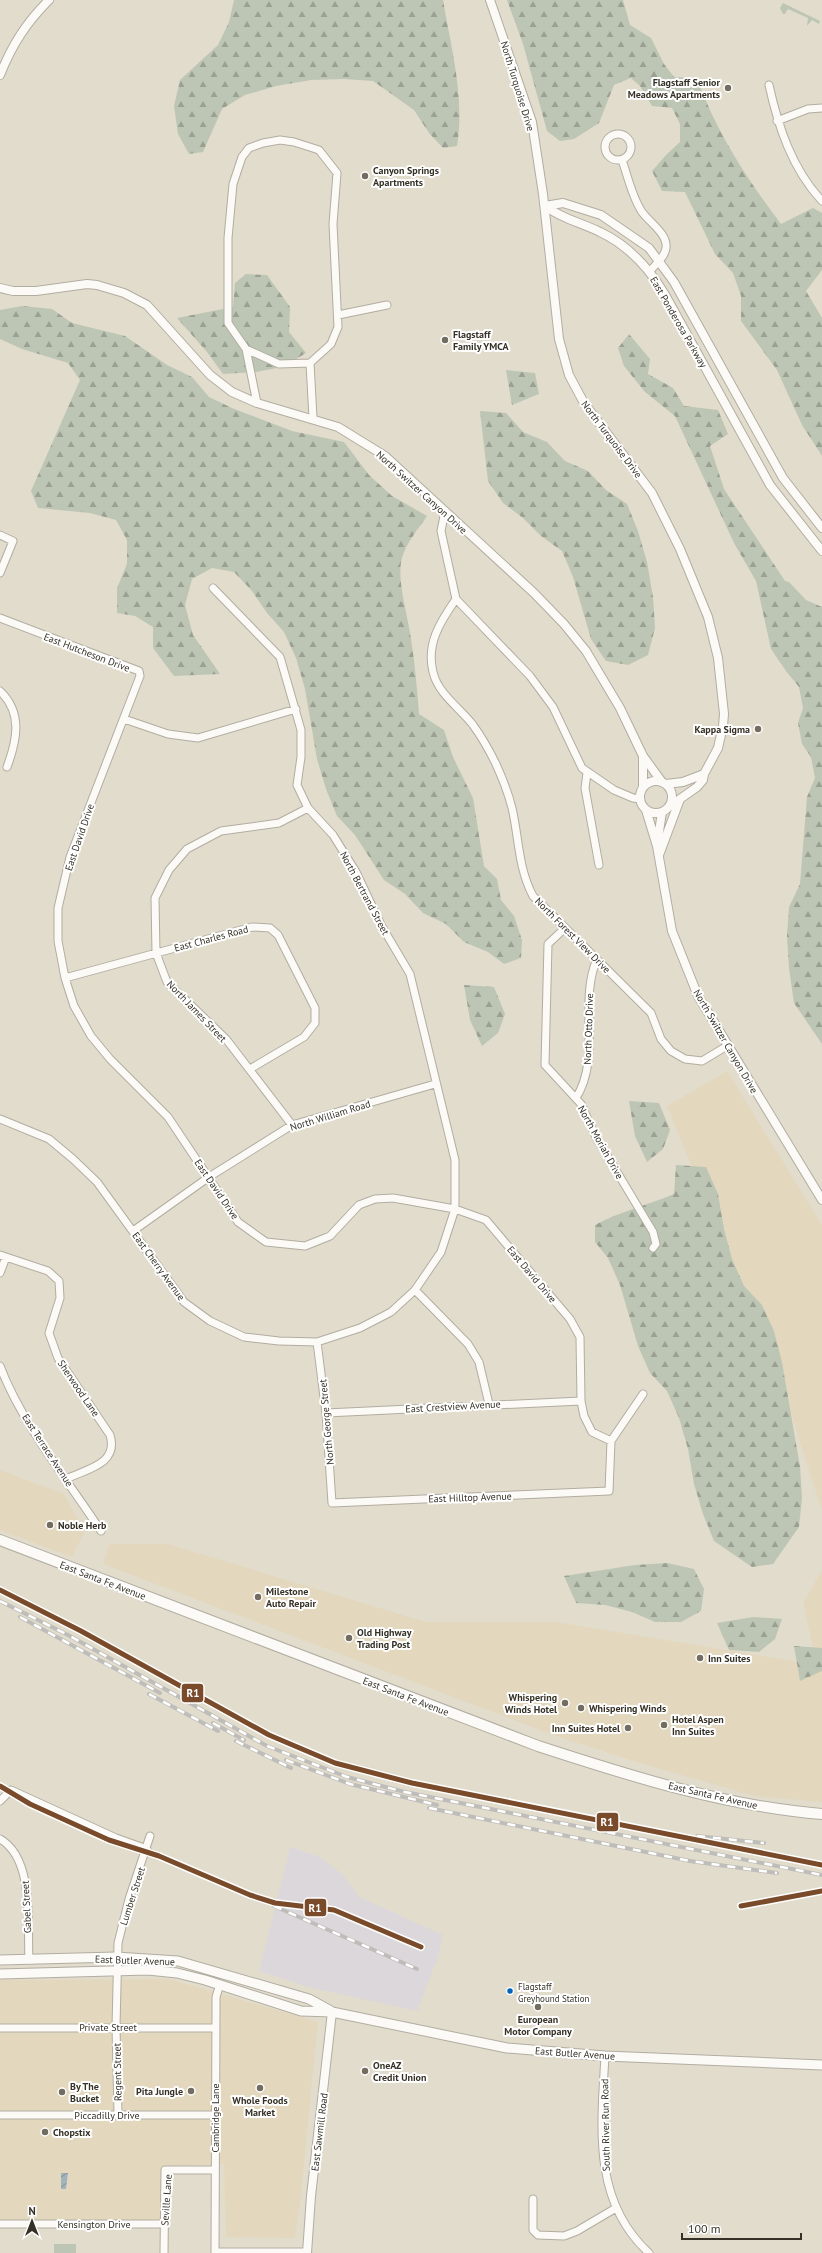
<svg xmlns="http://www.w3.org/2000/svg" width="822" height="2253" viewBox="0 0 822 2253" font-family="'PT Sans',sans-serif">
  <defs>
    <pattern id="forest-firs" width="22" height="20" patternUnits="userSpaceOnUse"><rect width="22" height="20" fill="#bdc6b4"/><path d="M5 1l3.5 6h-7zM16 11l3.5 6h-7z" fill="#9aa192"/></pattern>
    <pattern id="water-waves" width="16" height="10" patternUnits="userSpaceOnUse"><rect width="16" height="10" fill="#a2b3be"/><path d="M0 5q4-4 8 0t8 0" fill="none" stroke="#85929a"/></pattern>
  </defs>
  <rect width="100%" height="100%" fill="#e2dccc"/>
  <!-- built -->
  <path fill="#e3d8be" d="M 727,1071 L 822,1225 L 822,1511 L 779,1377 L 667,1106 Z
    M 0,1470 L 64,1494 L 85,1531 L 72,1557 L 0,1530 Z
    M 109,1544 L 168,1544 L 426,1622 L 556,1622 L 817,1665 L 803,1603 L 822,1570 L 822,1802 L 754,1796 L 630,1760 L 559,1737 L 103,1564 Z
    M 169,1979 L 318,2022 L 300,2204 L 295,2238 L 226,2237 L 224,2164 L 162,2166 L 160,2220 L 0,2221 L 0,1980 Z"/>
  <!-- industrial -->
  <path fill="#dcd7db" d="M 290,1847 L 318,1856 L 342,1874 L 359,1897 L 443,1935 L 439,1954 L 417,2011 L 308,1987 L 259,1971 Z"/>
  <!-- grass -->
  <path fill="#bdc6b4" d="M 783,3 L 820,21 L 819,24 L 812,20 L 807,26 L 808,18 L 788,9 L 785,14 L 783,14 L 780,8 Z
    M 54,2244 L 76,2244 L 76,2253 L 54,2253 Z"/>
  <!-- forest -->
  <path fill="url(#forest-firs)" d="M 234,0 L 443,0 C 451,48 465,97 457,146 L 443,148 L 429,133 L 414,110 L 373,81 L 344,79 L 311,80 L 276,86 L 245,95 L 222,109 L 203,152 L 189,154 L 178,134 L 174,106 L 180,80 L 218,45 L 229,22 Z
    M 507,0 L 623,0 L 630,25 L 651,38 L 664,64 L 674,77 L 697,78 C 716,132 747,179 781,224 L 813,208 L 822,213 L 822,270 L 806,291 L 822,318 L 822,456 L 802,425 L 777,370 L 741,321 L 741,296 L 733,273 L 715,254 L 685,192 L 662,191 L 652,171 L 667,154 L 680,142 L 680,124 L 672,108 L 652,106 L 640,86 L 631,78 L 614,85 L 599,123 L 574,139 L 560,141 L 547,131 L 523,44 Z
    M 246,274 L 267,275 L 290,307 L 289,332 L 306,353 L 283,367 L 255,372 L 223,374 L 207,352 L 177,318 L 233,307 L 235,283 Z
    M 22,306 L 52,309 L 72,323 L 125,336 L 167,365 L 192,377 L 209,397 L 232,408 L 292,431 L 344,442 L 369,475 L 392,496 L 427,516 C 419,528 406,543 402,558 C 396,580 408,615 411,639 C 415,664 417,689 419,714 L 444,730 L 453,757 L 473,798 L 484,866 L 497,879 L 501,900 L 514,916 L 522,940 L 521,958 L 504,964 L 488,952 L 464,942 L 446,924 L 423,913 L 405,894 L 384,880 L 355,835 L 337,816 L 326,789 L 317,759 L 305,689 L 296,658 L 284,632 L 267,613 L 252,591 L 234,572 L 212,568 L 192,579 L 185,605 L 193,635 L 220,674 L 174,676 L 153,648 L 153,627 L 135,616 L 117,613 L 117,588 L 127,564 L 127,540 L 116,520 L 90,513 L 38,508 L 31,491 L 80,380 L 68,363 L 22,349 L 0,339 L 0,310 Z
    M 629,334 L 650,359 L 648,374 L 673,388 L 684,406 L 718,410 L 728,434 L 710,446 L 724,489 L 785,581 L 789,582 L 806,600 L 822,607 L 822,1044 L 794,1003 L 789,968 L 787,936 L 789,907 L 800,884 L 807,797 L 815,778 L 811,757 L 802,744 L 798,723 L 803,708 L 799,687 L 786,671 L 771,649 L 756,581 L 734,543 L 675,416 L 645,392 L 624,366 L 618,348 Z
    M 506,370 L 535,373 L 539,394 L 512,405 Z
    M 480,411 L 506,413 L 523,432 L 547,442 L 565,461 L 588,471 L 606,490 L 627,504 L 638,531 L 647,562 L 653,597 L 655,628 L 648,655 L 628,665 L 606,661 L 591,639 L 573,577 L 562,551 L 541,536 L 523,518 L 503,503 L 488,481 Z
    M 464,985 L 494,987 L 505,1014 L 498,1033 L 482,1046 L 470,1020 Z
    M 629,1101 L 659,1103 L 670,1130 L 663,1149 L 647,1162 L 635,1136 Z
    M 676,1165 L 706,1167 L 718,1194 L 724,1229 L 732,1259 L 744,1286 L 762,1305 L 774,1331 L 782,1362 L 794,1432 L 800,1466 L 802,1498 L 799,1527 L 773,1564 L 752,1567 L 714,1541 L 703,1514 L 694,1484 L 688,1449 L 679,1418 L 667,1391 L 650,1373 L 638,1346 L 620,1285 L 608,1258 L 595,1242 L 595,1225 C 621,1211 648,1205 674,1194 Z
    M 667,1563 L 694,1569 L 704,1589 L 701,1611 L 681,1622 L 655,1622 L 632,1612 L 605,1605 L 576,1603 L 564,1576 L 635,1565 Z
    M 753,1617 L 782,1619 L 775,1639 L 759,1652 L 729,1650 L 717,1623 Z
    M 794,1646 L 822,1648 L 822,1671 L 800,1681 Z"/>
  <!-- water -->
  <path fill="url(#water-waves)" d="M 61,2173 L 68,2173 L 66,2189 L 61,2189 Z"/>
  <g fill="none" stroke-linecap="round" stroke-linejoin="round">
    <!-- minor casing -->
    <g stroke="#b2ada1" stroke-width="9">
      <path id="minor" d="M 769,85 C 778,126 792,169 822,201
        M 777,121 L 808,109 L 822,108
        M605 147a13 13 0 1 1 26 0a13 13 0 1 1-26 0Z
        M 622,160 C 628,177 632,197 642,212 C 649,222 668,234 666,248 C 665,257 655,265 650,271
        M 338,315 L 387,305
        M 246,349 L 279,364 L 310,363
        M 257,403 L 246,349 L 228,323 L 228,238 L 233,184 L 242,157 L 249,148 L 263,143 L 280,140 L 294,142 L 319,150 L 337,173 L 333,224 L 338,327 L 331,344 L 310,363 L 313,418
        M 445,511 L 441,531 L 456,599 L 530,676 L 553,707 L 582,768 L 614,790 L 633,798 L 640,799
        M 0,535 L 13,541 L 0,573
        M 456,599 C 440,622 426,644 433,672 C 438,694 460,708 473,725 C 481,736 489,750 495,762 C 502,777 508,792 512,808 C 519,838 518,868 533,896 L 651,1013 L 661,1039 L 671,1051 L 685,1059 L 702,1061 L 727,1046
        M 0,618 L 139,671 L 140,676 L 70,857 L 58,908 L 58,941 L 65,978 L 74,1006 L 91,1036 L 110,1059 L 168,1117 L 238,1222 L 266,1242 L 305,1246 L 330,1236 L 359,1205 L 375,1199 L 393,1198 L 455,1209 L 486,1220 L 570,1319 L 580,1337 L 581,1401 L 584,1416 L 592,1432 L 611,1441
        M 0,691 C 23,713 17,740 7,767
        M 124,719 L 168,734 L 198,738 L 296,709
        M 587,773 L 585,788 L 599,865
        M 565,928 L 548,944 L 545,1065 L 581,1104 L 596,1137 L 653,1232 L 656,1244 L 653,1248
        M 65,978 L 252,927 L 270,928 L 278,935 L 315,1008 L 315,1023 L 304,1037 L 250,1069
        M 576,1098 C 602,1057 578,1002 597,959
        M 0,1119 L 49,1139 L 73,1159 L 97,1182 L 184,1302 L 210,1321 L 244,1337 L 279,1341 L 317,1342 L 360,1328 L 391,1312 L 415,1290 L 441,1252 L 455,1209 L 455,1160 L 410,974 L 381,925 L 356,872 L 333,835 L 308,808 L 297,785 L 301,757 L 301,730 L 280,657 L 213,588
        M 292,1125 L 226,1039 L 167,982 L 156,953 L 155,898 L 169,870 L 187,849 L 221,831 L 279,823 L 308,808
        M 133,1231 L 209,1177 L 292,1125 L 435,1084
        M 0,1255 L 48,1271 L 59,1281 L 60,1298 L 49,1333 L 58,1358 L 110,1435 C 119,1464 87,1469 66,1479
        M 0,1273 L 6,1257
        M 415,1290 L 468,1344 L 479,1362 L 489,1404
        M 317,1342 L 326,1413 L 332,1503 L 609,1491 L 611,1441 L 643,1394
        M 0,1366 C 21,1422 68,1481 101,1531
        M 326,1413 L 581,1401
        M 0,1801 L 11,1790 L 116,1838 L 147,1849
        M 0,1839 C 35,1859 27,1925 29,1960
        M 0,2028 L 216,2028
        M 605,2056 C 601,2127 592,2201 649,2253
        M 0,2115 L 215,2115
        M 118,2115 L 116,2027 L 118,1943 L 129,1899 L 150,1836
        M 533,2199 L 533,2230 L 538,2235 L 564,2236 L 577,2231 L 616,2208
        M 0,2224 L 164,2224
        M 215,2252 L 307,2252
        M 164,2253 L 165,2170 L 215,2170
        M 215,2253 L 216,2012 L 216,1997 L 220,1984"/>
    </g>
    <!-- tertiary casing -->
    <g stroke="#b2ada1" stroke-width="10">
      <path id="tertiary" d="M 490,0 L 532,122 L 543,194 L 559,339 L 569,375 L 584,403 L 652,493 L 680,549 L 708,617 L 718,658 L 724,714 L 723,726 L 718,748 L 704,774 L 703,780 L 697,787 L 670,806
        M 0,75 C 12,45 26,23 49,0
        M 545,206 C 564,220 580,222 600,232 C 628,245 648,267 664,293 L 770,485 L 822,551
        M 545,206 L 563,203 L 601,215 L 649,248 L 674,282 L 783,478 L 822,528
        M 0,288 L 13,291 L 36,291 L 87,284 L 97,285 L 124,293 L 147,305 L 210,375 L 232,392 L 257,403 L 338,427 L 385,456 L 534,593 L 564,624 L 586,651 L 620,708 L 643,756 L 662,782
        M 643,756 L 643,787
        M640 797a16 16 0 1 1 32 0a16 16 0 1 1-32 0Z
        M 666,784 L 683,782 L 704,774
        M 646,810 L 657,846 L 672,931 L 698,996 L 822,1200
        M 657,845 L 662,812
        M 659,855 L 680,799
        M 307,2253 L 311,2196 L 332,2012"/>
    </g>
    <!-- secondary casing -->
    <g stroke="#b2ada1" stroke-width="11">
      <path id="secondary" d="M 0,1960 L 116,1957 L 178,1961 L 309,1999 L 331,2011
        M 0,1974 L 148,1970 L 177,1973 L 205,1980 L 301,2011 L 332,2012 L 507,2048 L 605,2056 L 822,2065"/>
    </g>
    <!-- primary casing -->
    <g stroke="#b2ada1" stroke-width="12">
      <path id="primary" d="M 0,1540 L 538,1746 C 630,1776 724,1806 822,1814"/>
    </g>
    <!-- minor -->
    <use href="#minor" stroke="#fbfaf7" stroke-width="7"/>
    <!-- tertiary -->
    <use href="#tertiary" stroke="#fbfaf7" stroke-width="8"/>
    <!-- secondary -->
    <use href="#secondary" stroke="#fbfaf7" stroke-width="9"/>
    <!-- primary -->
    <use href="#primary" stroke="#fbfaf7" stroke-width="10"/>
    <!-- rail casing -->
    <g stroke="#bebdb9" stroke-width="4">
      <path id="rail" d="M 0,1590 L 81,1631 L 269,1735 L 335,1763 L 412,1783 L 822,1865
        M 0,1601 L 68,1635 L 267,1746 L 347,1777 L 405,1792 L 822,1875
        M 20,1617 L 160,1693
        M 149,1694 L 218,1731
        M 213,1723 L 244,1740
        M 236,1741 L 291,1768
        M 286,1760 L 350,1784 L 437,1805
        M 0,1786 L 30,1804 L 109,1840 L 159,1856 L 250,1895 L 275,1903 L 334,1910 L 421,1947
        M 429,1808 L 690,1861 L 777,1873
        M 697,1836 L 764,1843
        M 274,1906 L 417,1969
        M 741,1906 L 822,1891"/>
    </g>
    <!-- rail -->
    <use href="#rail" stroke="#fff" stroke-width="2.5" stroke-dasharray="8" stroke-linecap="butt"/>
    <!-- rail-1 casing -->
    <g stroke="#fff" stroke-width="8">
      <path id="rail-1" d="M 0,1590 L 81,1631 L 269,1735 L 335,1763 L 412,1783 L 822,1865
        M 0,1786 L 30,1804 L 109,1840 L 159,1856 L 250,1895 L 275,1903 L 334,1910 L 421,1947
        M 741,1906 L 822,1891"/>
    </g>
    <!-- rail-1 -->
    <use href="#rail-1" stroke="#7a4b2a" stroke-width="5"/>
  </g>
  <!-- markers -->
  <g fill="#726d60" stroke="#fff" stroke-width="1.5">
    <circle cx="728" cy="88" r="4"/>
    <circle cx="365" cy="176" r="4"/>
    <circle cx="445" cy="340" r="4"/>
    <circle cx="758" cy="729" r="4"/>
    <circle cx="50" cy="1525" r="4"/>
    <circle cx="258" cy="1597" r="4"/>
    <circle cx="349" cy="1638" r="4"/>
    <circle cx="700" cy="1658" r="4"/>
    <circle cx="565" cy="1703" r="4"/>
    <circle cx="581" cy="1708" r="4"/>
    <circle cx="664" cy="1725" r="4"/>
    <circle cx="628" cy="1728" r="4"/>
    <circle cx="538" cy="2007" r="4"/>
    <circle cx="365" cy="2071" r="4"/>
    <circle cx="260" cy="2088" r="4"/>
    <circle cx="191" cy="2091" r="4"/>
    <circle cx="62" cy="2092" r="4"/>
    <circle cx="45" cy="2132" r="4"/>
  </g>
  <circle fill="#0065bd" stroke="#fff" stroke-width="1.5" cx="510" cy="1991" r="3.5"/>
  <g text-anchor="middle" stroke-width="4" stroke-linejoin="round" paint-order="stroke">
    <!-- bus labels -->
    <g font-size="9" fill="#353126" stroke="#fff" text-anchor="start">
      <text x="518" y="1990">Flagstaff<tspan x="518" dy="12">Greyhound Station</tspan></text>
    </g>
    <!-- poi labels -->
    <g font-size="10" font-weight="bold" fill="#353126" stroke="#fff" text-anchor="start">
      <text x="720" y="86" text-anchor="end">Flagstaff Senior<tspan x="720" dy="12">Meadows Apartments</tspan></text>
      <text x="373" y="174">Canyon Springs<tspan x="373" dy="12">Apartments</tspan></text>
      <text x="453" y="338">Flagstaff<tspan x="453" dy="12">Family YMCA</tspan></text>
      <text x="750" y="733" text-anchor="end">Kappa Sigma</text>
      <text x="58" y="1529">Noble Herb</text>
      <text x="266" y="1595">Milestone<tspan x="266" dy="12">Auto Repair</tspan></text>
      <text x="357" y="1636">Old Highway<tspan x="357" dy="12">Trading Post</tspan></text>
      <text x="708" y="1662">Inn Suites</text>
      <text x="557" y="1701" text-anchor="end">Whispering<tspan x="557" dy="12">Winds Hotel</tspan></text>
      <text x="589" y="1712">Whispering Winds</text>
      <text x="672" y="1723">Hotel Aspen<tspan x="672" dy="12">Inn Suites</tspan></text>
      <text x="620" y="1732" text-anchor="end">Inn Suites Hotel</text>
      <text x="538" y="2023" text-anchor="middle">European<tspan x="538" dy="12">Motor Company</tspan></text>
      <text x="373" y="2069">OneAZ<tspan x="373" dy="12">Credit Union</tspan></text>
      <text x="70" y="2090">By The<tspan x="70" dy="12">Bucket</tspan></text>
      <text x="183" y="2095" text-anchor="end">Pita Jungle</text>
      <text x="260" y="2104" text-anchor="middle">Whole Foods<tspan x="260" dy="12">Market</tspan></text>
      <text x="53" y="2136">Chopstix</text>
    </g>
    <!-- street labels -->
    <g font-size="10" fill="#353126" stroke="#fff">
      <text transform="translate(518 86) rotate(73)" y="4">North Turquoise Drive</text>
      <text transform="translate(679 322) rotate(60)" y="4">East Ponderosa Parkway</text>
      <text transform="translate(612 439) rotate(53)" y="4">North Turquoise Drive</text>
      <text transform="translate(422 492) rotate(42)" y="4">North Switzer Canyon Drive</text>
      <text transform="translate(87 652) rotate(21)" y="4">East Hutcheson Drive</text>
      <text transform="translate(79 837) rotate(-71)" y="4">East David Drive</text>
      <text transform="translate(365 893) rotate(62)" y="4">North Bertrand Street</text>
      <text transform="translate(573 935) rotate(45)" y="4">North Forest View Drive</text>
      <text transform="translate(211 938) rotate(-15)" y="4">East Charles Road</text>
      <text transform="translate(197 1011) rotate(46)" y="4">North James Street</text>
      <text transform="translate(588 1029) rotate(-88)" y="4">North Otto Drive</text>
      <text transform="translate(726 1041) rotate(60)" y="4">North Switzer Canyon Drive</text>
      <text transform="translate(330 1115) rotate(-17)" y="4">North William Road</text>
      <text transform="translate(601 1142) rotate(61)" y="4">North Moriah Drive</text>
      <text transform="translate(217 1189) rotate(56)" y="4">East David Drive</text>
      <text transform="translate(159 1266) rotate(54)" y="4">East Cherry Avenue</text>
      <text transform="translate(532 1274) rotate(50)" y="4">East David Drive</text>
      <text transform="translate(79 1388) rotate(56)" y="4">Sherwood Lane</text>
      <text transform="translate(453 1406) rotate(-3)" y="4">East Crestview Avenue</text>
      <text transform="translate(326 1422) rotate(-95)" y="4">North George Street</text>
      <text transform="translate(48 1450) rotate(57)" y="4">East Terrace Avenue</text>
      <text transform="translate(470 1497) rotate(-2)" y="4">East Hilltop Avenue</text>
      <text transform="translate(103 1580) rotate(21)" y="4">East Santa Fe Avenue</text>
      <text transform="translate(406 1696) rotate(21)" y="4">East Santa Fe Avenue</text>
      <text transform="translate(713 1795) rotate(13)" y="4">East Santa Fe Avenue</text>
      <text transform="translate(132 1896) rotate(-72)" y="4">Lumber Street</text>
      <text transform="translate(26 1907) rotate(-93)" y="4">Gabel Street</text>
      <text transform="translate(135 1960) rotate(2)" y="4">East Butler Avenue</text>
      <text x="108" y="2031">Private Street</text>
      <text transform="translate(575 2053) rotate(4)" y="4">East Butler Avenue</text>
      <text transform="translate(117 2072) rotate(-91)" y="4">Regent Street</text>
      <text x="107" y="2119">Piccadilly Drive</text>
      <text transform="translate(215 2118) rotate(-90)" y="4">Cambridge Lane</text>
      <text transform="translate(605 2125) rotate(-91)" y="4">South River Run Road</text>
      <text transform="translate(319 2132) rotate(-83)" y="4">East Sawmill Road</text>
      <text transform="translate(166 2200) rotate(-86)" y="4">Seville Lane</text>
      <text x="94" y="2228">Kensington Drive</text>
    </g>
  </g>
  <g stroke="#fff" stroke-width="1.5">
    <rect x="181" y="1683" width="23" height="20" rx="4" fill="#7a4b2a"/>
    <rect x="596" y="1812" width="23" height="20" rx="4" fill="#7a4b2a"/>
    <rect x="304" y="1898" width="23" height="19" rx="4" fill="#7a4b2a"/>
  </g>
  <g font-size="11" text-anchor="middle" font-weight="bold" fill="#fff">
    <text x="193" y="1697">R1</text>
    <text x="607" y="1826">R1</text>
    <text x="315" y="1912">R1</text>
  </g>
  <!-- north arrow -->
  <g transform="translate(32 2221)" stroke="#ffffff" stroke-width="3" paint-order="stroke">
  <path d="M0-3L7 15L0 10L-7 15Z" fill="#353126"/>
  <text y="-6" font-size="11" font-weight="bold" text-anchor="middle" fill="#353126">N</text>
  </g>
  <!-- scale -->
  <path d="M682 2233v6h119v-6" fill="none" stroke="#353126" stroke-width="2"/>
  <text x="688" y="2233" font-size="12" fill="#353126" stroke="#ffffff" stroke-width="3" paint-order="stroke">100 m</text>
</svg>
